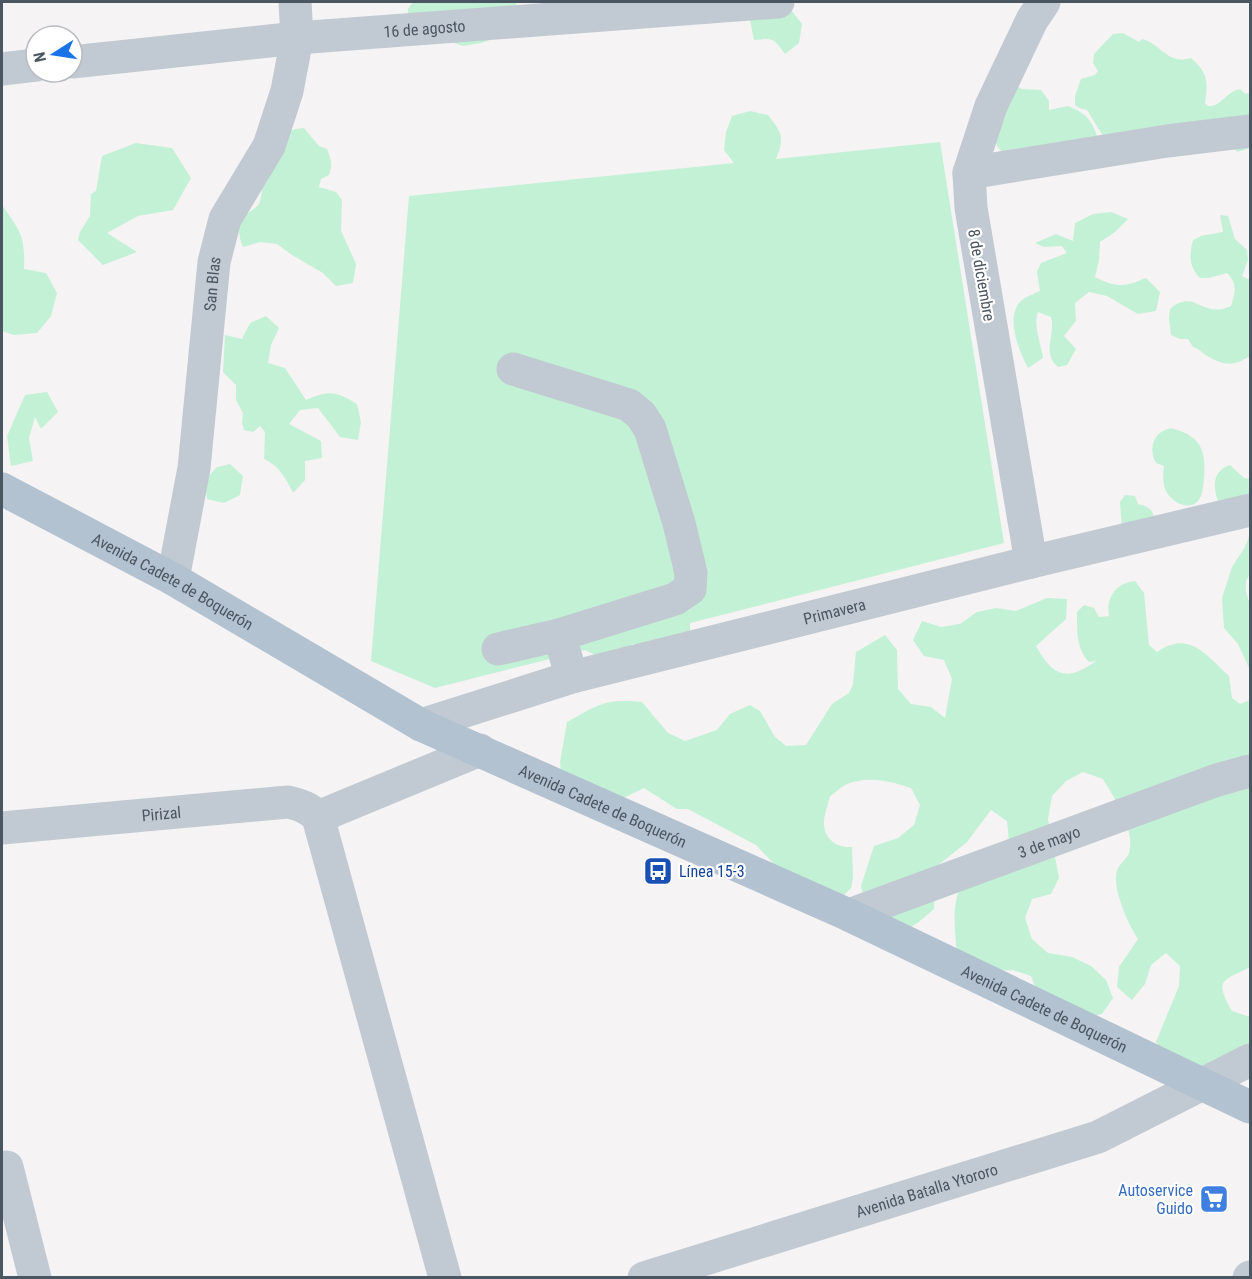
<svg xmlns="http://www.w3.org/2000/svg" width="1252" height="1279" viewBox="0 0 1252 1279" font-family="'Roboto Condensed',sans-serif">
  <rect width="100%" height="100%" fill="#f5f3f3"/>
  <!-- green -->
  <path fill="#c3f1d5" d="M 413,2 L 517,2 L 510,22 L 498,37 L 481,43 L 463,46 L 407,27 L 408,9 Z
    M 791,10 L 802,24 L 799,43 L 785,54 C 773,38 774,38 754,40 L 750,20 Z
    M 1123,33 L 1139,42 L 1142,39 C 1163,45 1167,65 1191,58 C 1208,73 1208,81 1205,103 L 1208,106 C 1222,107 1225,92 1240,89 L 1244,93 L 1250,94 L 1250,148 L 1237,152 L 1234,147 L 1103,136 L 1087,110 L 1079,108 L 1075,105 L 1075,96 L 1081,79 L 1095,75 L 1098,71 L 1093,63 L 1094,54 L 1113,34 Z
    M 1017,86 L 1022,89 L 1041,90 L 1049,101 L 1049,110 L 1068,106 C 1088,114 1092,121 1099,141 L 1011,149 L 1007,154 L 1003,153 L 997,146 L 995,136 Z
    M 750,111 L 768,115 C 782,133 785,137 776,159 L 940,142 L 1004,543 L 690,623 L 690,631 L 640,645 L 632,644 L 629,648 L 597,656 L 585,650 L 435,688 L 371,661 L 409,196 L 734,163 L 724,150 L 726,132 L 732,116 Z
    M 304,128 L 319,146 L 327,149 C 331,159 333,165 329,175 L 321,179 L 319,187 L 336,192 L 342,200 L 341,231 L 356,264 L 353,283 L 336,286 L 323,273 L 292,255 L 277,244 L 260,242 L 243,247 C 238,235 236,222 248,213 C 252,210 256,208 259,204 C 261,199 262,190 263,185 L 267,182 L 286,133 L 295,129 Z
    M 136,143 L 172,148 L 191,178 L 173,210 L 138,216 L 107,233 L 137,252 L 103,265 L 78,240 L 80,232 L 90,216 L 91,194 L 96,191 L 102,156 Z
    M 2,205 C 21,232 25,236 24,269 L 46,273 L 57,293 L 51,316 L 37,333 L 14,335 L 2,331 Z
    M 1111,212 L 1128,219 L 1115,232 L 1100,242 L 1099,260 L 1095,277 C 1116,288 1125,287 1146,278 L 1160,292 L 1156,311 L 1138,314 L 1107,296 L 1089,292 L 1075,303 L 1076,321 L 1064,336 L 1076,349 L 1067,365 L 1058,367 C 1041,352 1056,335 1051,317 L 1038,312 C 1033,326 1041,343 1043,358 L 1028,368 C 1019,351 1004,315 1022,300 C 1027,296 1034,294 1040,291 L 1037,272 L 1041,263 L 1067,253 L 1062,246 L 1044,247 L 1035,243 L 1056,234 L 1073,241 L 1075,223 L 1093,214 Z
    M 1220,215 L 1228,216 L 1235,239 L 1247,250 L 1248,260 L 1242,276 L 1250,280 L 1250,356 C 1234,366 1226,366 1209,357 C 1203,354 1200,349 1193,347 L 1188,339 L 1180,339 L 1171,335 L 1169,318 L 1170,309 C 1195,287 1202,320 1231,306 C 1235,293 1238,284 1227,273 L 1209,278 L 1200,278 C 1189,267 1189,255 1193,240 L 1201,236 L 1223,232 Z
    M 266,316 L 279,328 L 271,345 L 268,363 L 285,368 L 306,400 C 329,390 336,391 357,404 L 361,422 L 358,440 L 340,437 L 318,408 L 300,410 L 289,424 L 321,441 L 322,458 L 305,461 L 305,480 L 293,493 C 286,479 280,466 264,459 L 265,432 L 260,426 L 253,432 L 244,430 L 242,422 L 243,413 L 236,400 L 236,385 L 223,372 L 225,335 L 242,339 L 250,323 Z
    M 47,392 L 58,412 L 41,429 L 35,417 L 29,438 L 33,461 L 11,466 L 7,436 L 25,395 Z
    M 1171,428 C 1201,436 1206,449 1204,479 C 1203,486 1203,495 1198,501 C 1189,511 1174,503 1167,493 C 1162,485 1163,475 1164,466 L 1156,463 C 1148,448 1153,432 1171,428 Z
    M 230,464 L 243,476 L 240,495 L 224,503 L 207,499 L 205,480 L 217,467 Z
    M 1230,465 L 1244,478 L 1250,479 L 1250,507 L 1219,504 C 1213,489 1211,471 1230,465 Z
    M 1125,495 L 1135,496 L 1138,504 C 1149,506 1153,510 1155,521 L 1122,530 L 1120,502 Z
    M 1250,534 L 1250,574 L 1246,581 L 1246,592 L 1250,605 L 1250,670 L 1238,644 L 1224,628 L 1222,598 L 1232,567 L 1245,547 Z
    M 1135,581 L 1144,593 L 1149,645 L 1157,652 C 1189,629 1207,656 1229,676 L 1232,698 L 1240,704 L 1250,700 L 1250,967 C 1224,981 1213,978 1232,1011 L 1250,1017 L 1250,1064 L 1225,1077 L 1168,1058 L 1156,1042 L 1179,986 L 1180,966 L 1166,953 L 1151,965 L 1145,984 L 1132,1000 L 1117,987 L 1119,967 L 1138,939 C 1128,924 1110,885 1118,868 C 1121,863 1127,858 1129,853 C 1136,829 1114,798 1103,779 L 1083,772 L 1066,781 L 1052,796 L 1048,819 L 1059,878 L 1051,894 L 1032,899 L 1025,918 L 1032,939 L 1048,953 L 1072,957 L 1091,966 L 1106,980 L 1113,998 L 1102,1014 L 1082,1018 L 1044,1009 L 1031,976 L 1013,970 L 993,971 L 957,955 C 955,929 950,901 965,878 C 972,867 998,851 1009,842 L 1007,821 L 991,810 L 967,842 L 936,867 L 934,909 C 906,934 905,933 870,924 L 861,886 L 874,846 L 898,838 L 914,825 L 920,805 L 911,788 C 891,781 866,775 845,785 C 840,788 835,793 830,796 C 828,805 823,817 824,826 C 826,841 838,848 852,847 L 853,878 L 851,888 L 840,899 L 775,865 L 756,845 L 688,809 L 677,809 L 644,788 L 609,805 L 562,782 L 560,762 L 567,722 C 598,705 605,698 642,702 L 668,733 L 685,741 L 717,730 L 730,714 L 750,705 L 760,711 L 775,737 L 786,746 L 806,745 L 832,704 L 849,693 L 853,684 L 856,652 L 885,635 L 897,650 L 898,689 L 911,704 L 931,707 L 945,718 L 952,679 L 944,660 L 924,656 L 913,640 L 922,621 L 941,627 L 960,624 L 977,612 L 996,608 L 1016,611 L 1047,598 L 1067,599 L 1066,619 L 1036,646 C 1053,677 1067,682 1096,661 L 1089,662 C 1076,649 1077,630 1077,612 L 1084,605 L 1094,608 L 1099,617 L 1109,616 C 1106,597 1116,583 1135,581 Z"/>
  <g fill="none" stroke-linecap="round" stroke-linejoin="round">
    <!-- minor -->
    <g stroke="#c1cad2" stroke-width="33">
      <path id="s1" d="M 72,62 L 297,38 L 778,2"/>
      <path d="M 2,69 L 36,65"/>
      <path d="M 969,173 L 1167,141 L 1250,131"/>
      <path d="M 513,369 L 629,405 L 641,415 L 650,429 L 679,523 L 691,573 L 690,589 L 675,599 L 559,635 L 572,677"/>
      <path d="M 1031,562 L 971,208 L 969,173 L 991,106 L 1032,20 L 1044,2"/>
      <path id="s2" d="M 173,579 L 194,468 L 214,262 L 225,219 L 269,146 L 287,91 L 297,38 L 295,2"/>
      <path d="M 498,649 L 559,635"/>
      <path id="s3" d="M 421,725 L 572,677 L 1031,562 L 1250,510"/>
      <path id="s4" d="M 2,828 L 288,802 C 301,805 309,808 318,817"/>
      <path id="s5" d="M 849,915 L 1217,780 L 1250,771"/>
      <path d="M 2,1168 L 7,1167 L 35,1278"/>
      <path d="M 445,1278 L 318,817 L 480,750"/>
      <path id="s6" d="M 644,1278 L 1098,1137 L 1250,1060"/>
      <path d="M 1249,1278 L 1250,1277"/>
    </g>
    <!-- major -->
    <path stroke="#b3c2d1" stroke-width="33" id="s7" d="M 2,489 L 173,579 L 421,725 L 849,915 L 1250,1107"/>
  </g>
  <!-- icons -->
  <defs>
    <g id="bus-square" transform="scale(1.5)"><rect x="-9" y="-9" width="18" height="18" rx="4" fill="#1a4fb4" stroke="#fff"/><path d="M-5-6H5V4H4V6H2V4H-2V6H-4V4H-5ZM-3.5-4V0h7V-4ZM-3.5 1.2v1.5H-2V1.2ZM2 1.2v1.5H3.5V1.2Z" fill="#fff"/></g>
    <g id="supermarket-square" transform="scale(1.5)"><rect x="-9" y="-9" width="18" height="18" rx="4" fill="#3f7fe0" stroke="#fff"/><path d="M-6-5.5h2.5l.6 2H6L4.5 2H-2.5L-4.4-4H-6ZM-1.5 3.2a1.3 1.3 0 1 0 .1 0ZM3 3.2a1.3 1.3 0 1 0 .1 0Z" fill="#fff"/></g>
  </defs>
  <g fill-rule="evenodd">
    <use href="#bus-square" x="658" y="871"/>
    <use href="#supermarket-square" x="1214" y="1199"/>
  </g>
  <g text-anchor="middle" stroke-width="4.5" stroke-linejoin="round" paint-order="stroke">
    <!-- street labels -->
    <g font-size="16" fill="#4a5661" stroke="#fff">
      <text dy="6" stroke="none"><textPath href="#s1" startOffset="354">16 de agosto</textPath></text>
      <text transform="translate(982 275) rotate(80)" y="6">8 de diciembre</text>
      <text dy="6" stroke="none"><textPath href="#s2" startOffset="298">San Blas</textPath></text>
      <text dy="6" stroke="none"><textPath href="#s7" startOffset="194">Avenida Cadete de Boquerón</textPath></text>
      <text dy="6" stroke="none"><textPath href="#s3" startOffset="429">Primavera</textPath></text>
      <text dy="6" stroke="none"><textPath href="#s7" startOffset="680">Avenida Cadete de Boquerón</textPath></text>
      <text dy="6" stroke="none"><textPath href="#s4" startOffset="160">Pirizal</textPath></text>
      <text dy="6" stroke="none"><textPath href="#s5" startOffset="213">3 de mayo</textPath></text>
      <text dy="6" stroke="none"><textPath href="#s7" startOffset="1166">Avenida Cadete de Boquerón</textPath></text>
      <text dy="6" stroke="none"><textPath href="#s6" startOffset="296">Avenida Batalla Ytororo</textPath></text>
    </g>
    <!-- transit labels -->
    <g font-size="16" fill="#164399" stroke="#fff" text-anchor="start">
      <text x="679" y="877">Línea 15-3</text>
    </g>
    <!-- shop labels -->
    <g font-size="16" fill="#366cbe" stroke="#fff" text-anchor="end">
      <text x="1193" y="1196">Autoservice<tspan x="1193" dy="18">Guido</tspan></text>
    </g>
  </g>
  <!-- border -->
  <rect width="1252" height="1279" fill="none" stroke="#4a5661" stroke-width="6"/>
  <!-- north arrow -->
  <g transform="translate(54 54) rotate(258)"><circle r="28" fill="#ffffff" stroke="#b7bbc0" stroke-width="1.5"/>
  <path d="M0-4.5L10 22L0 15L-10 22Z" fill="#1a73e8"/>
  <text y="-9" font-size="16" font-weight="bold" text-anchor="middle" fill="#4a5661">N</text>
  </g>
</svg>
